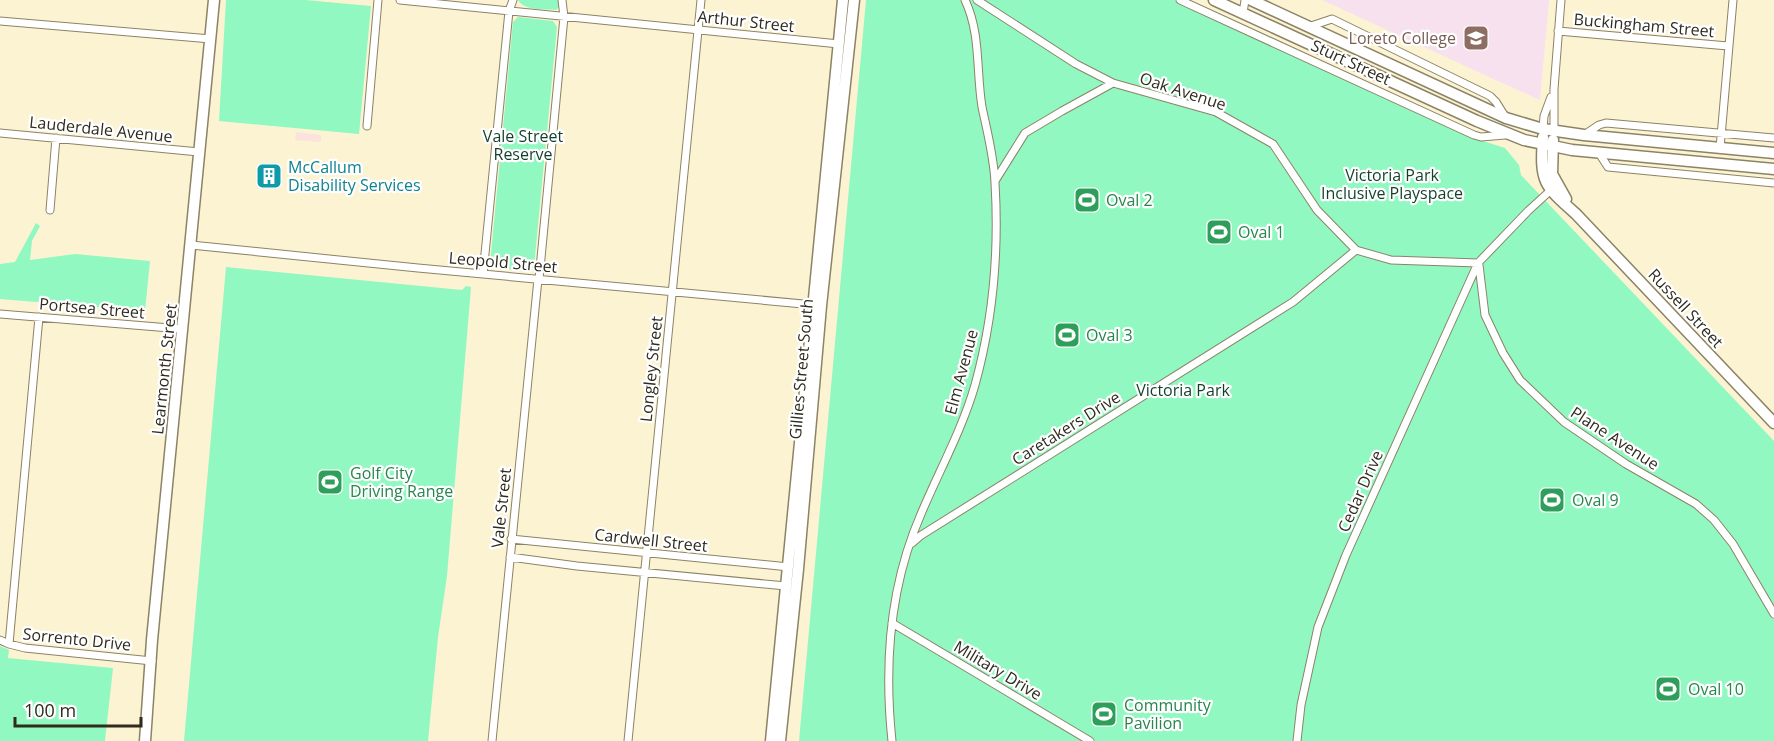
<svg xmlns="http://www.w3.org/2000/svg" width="1774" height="741" viewBox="0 0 1774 741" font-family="'Open Sans',sans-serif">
  <rect width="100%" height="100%" fill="#fcf3d3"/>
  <!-- commercial -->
  <path fill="#fce2de" d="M 296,132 L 321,135 L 321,142 L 295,140 Z"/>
  <!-- education -->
  <path fill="#f7e1ef" d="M 1322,0 L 1549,0 L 1540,100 L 1489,77 Z"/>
  <!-- green -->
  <path fill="#91f8c1" d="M 226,0 L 305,0 L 371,6 L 359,134 L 219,121 Z
    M 518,0 L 558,0 L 559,7 L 556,10 C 544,9 524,11 518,0 Z
    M 866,0 L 1174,0 L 1480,140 L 1505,148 L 1519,165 L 1521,175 L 1774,441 L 1774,741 L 799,741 Z
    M 518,17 L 553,21 L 557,27 L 534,267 L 530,271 L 494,268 L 490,264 L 513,22 Z
    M 36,223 L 40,226 L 32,241 L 30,260 L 75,254 L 150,261 L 145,311 L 0,299 L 0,264 L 15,262 Z
    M 226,267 L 462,290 L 466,286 L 471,287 L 447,576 L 438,637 L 428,741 L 184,741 Z
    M 0,646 L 9,650 L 8,658 L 113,668 L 105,741 L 0,741 Z"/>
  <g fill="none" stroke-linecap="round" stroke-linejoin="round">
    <!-- street casing -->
    <g stroke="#8c8366" stroke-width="9">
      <path id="street" d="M 400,0 L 839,44
        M 977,0 L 1076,64 L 1113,83
        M 1180,0 L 1474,135 L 1481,137 L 1505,135
        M 1243,13 L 1245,0
        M 0,21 L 211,39
        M 1308,27 L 1332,19 L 1490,96 L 1496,102 L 1506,118
        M 1558,31 L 1728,46
        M 367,126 L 378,0
        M 1543,129 L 1544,116 L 1551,97
        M 1554,131 L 1554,89 L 1561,0
        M 0,133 L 199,152
        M 1584,135 L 1599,125 L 1606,123 L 1774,138
        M 1720,148 L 1733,0
        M 1599,153 L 1608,167 L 1774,183
        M 995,181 L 1025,133 L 1062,111 L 1113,83 L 1216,112 L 1273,144 L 1317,210 L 1356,250 L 1391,260 L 1478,263 L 1528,211 L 1551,190
        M 50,210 L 56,138
        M 191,245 L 418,268 L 814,305
        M 1479,265 L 1485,315 L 1503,353 L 1520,380 L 1564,422 L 1626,464 L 1696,504 L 1714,520 L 1733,544 L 1774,614
        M 483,274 L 509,11 L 513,0
        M 539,279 L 564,17 L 562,0
        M 0,314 L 182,329
        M 511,539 L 789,567
        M 912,543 L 920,536 L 1293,302 L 1356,250
        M 510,557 L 577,566 L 786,586
        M 892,623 L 1090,741
        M 0,640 L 9,644 L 25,648 L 152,661
        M 9,644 L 39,317
        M 492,741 L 538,279
        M 628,741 L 701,0
        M 892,741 C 884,665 890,585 921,514 C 939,471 962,430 975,385 C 993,320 999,250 995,183 C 994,157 987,131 982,107 C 976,70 981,34 965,0
        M 1297,741 L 1301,705 L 1318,627 L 1346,555 L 1478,263"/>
    </g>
    <!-- secondary casing -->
    <g stroke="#8c8366" stroke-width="13">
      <path id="secondary" d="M 1214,0 L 1477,121 L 1524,140 L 1572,150 L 1774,169
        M 1251,0 L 1506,118 L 1543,129 L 1584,135 L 1774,153
        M 1543,137 C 1540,182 1543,185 1576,214 L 1774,423
        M 1553,140 L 1552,174 L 1566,199
        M 145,741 L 152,640 L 214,0
        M 771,741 L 843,0
        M 780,741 L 798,569 L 821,306 L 854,0"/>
    </g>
    <!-- street -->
    <use href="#street" stroke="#fff" stroke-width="7"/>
    <!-- secondary -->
    <use href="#secondary" stroke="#fff" stroke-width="10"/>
  </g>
  <!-- icons -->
  <defs>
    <g id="school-square" transform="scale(1.35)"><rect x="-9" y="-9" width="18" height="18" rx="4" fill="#8d6e63" stroke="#fff"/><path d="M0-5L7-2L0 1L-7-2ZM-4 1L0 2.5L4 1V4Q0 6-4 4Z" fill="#fff"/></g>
    <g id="building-square" transform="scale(1.35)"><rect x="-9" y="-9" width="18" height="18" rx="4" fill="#0f9aa8" stroke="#fff"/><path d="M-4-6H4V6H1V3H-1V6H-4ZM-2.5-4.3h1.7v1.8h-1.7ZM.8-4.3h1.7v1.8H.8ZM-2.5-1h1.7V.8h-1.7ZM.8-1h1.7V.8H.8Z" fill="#fff"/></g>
    <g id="stadium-square" transform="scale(1.35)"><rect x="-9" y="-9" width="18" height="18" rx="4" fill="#2e9e5b" stroke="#fff"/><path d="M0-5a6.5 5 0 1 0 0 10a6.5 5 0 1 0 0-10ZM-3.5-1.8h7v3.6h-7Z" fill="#fff"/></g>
  </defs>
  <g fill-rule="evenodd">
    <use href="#school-square" x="1476" y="38"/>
    <use href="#building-square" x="269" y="176"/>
    <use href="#stadium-square" x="1087" y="200"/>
    <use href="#stadium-square" x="1219" y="232"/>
    <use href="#stadium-square" x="1067" y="335"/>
    <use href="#stadium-square" x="330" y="482"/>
    <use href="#stadium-square" x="1552" y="500"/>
    <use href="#stadium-square" x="1668" y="689"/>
    <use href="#stadium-square" x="1104" y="714"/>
  </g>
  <g text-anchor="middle" stroke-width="4.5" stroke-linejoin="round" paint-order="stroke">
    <!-- street labels -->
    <g font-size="16" fill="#2f2b1f" stroke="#fff">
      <text transform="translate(746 21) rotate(6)" y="6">Arthur Street</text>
      <text transform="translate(1644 25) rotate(5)" y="6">Buckingham Street</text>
      <text transform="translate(1351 62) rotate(25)" y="6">Sturt Street</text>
      <text transform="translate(1183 91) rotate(18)" y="6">Oak Avenue</text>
      <text transform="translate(101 129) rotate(6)" y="6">Lauderdale Avenue</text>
      <text transform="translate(503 262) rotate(5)" y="6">Leopold Street</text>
      <text transform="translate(92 308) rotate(5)" y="6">Portsea Street</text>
      <text transform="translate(1686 308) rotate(47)" y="6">Russell Street</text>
      <text transform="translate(164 369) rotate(-84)" y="6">Learmonth Street</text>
      <text transform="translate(651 369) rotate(-84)" y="6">Longley Street</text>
      <text transform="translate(801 369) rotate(-85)" y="6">Gillies Street South</text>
      <text transform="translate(961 372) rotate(-75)" y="6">Elm Avenue</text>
      <text transform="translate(1066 428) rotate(-32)" y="6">Caretakers Drive</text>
      <text transform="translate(1615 438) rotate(33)" y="6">Plane Avenue</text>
      <text transform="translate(1360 491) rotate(-66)" y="6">Cedar Drive</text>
      <text transform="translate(501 508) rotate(-84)" y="6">Vale Street</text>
      <text transform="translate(651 540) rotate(6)" y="6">Cardwell Street</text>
      <text transform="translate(77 639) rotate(6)" y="6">Sorrento Drive</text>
      <text transform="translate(998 670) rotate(31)" y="6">Military Drive</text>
    </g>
    <!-- education labels -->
    <g font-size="16" fill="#785e54" stroke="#fff" text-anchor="end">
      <text x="1456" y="44">Loreto College</text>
    </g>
    <!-- park labels -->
    <g font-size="16" fill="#133f2a" stroke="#fff">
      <text x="523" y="142">Vale Street<tspan x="523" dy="18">Reserve</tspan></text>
      <text x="1392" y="181">Victoria Park<tspan x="1392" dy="18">Inclusive Playspace</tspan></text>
      <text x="1183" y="396">Victoria Park</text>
    </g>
    <!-- culture labels -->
    <g font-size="16" fill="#0d838f" stroke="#fff" text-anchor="start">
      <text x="288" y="173">McCallum<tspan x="288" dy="18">Disability Services</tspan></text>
    </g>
    <!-- leisure labels -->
    <g font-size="16" fill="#27864d" stroke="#fff" text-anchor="start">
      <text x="1106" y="206">Oval 2</text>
      <text x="1238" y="238">Oval 1</text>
      <text x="1086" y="341">Oval 3</text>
      <text x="350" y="479">Golf City<tspan x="350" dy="18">Driving Range</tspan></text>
      <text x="1572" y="506">Oval 9</text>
      <text x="1688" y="695">Oval 10</text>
      <text x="1124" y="711">Community<tspan x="1124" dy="18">Pavilion</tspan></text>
    </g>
  </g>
  <!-- scale -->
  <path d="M15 717v9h126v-9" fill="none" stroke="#2f2b1f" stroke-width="3"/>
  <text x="24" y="717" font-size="18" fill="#2f2b1f" stroke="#ffffff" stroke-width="4.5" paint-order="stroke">100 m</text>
</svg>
